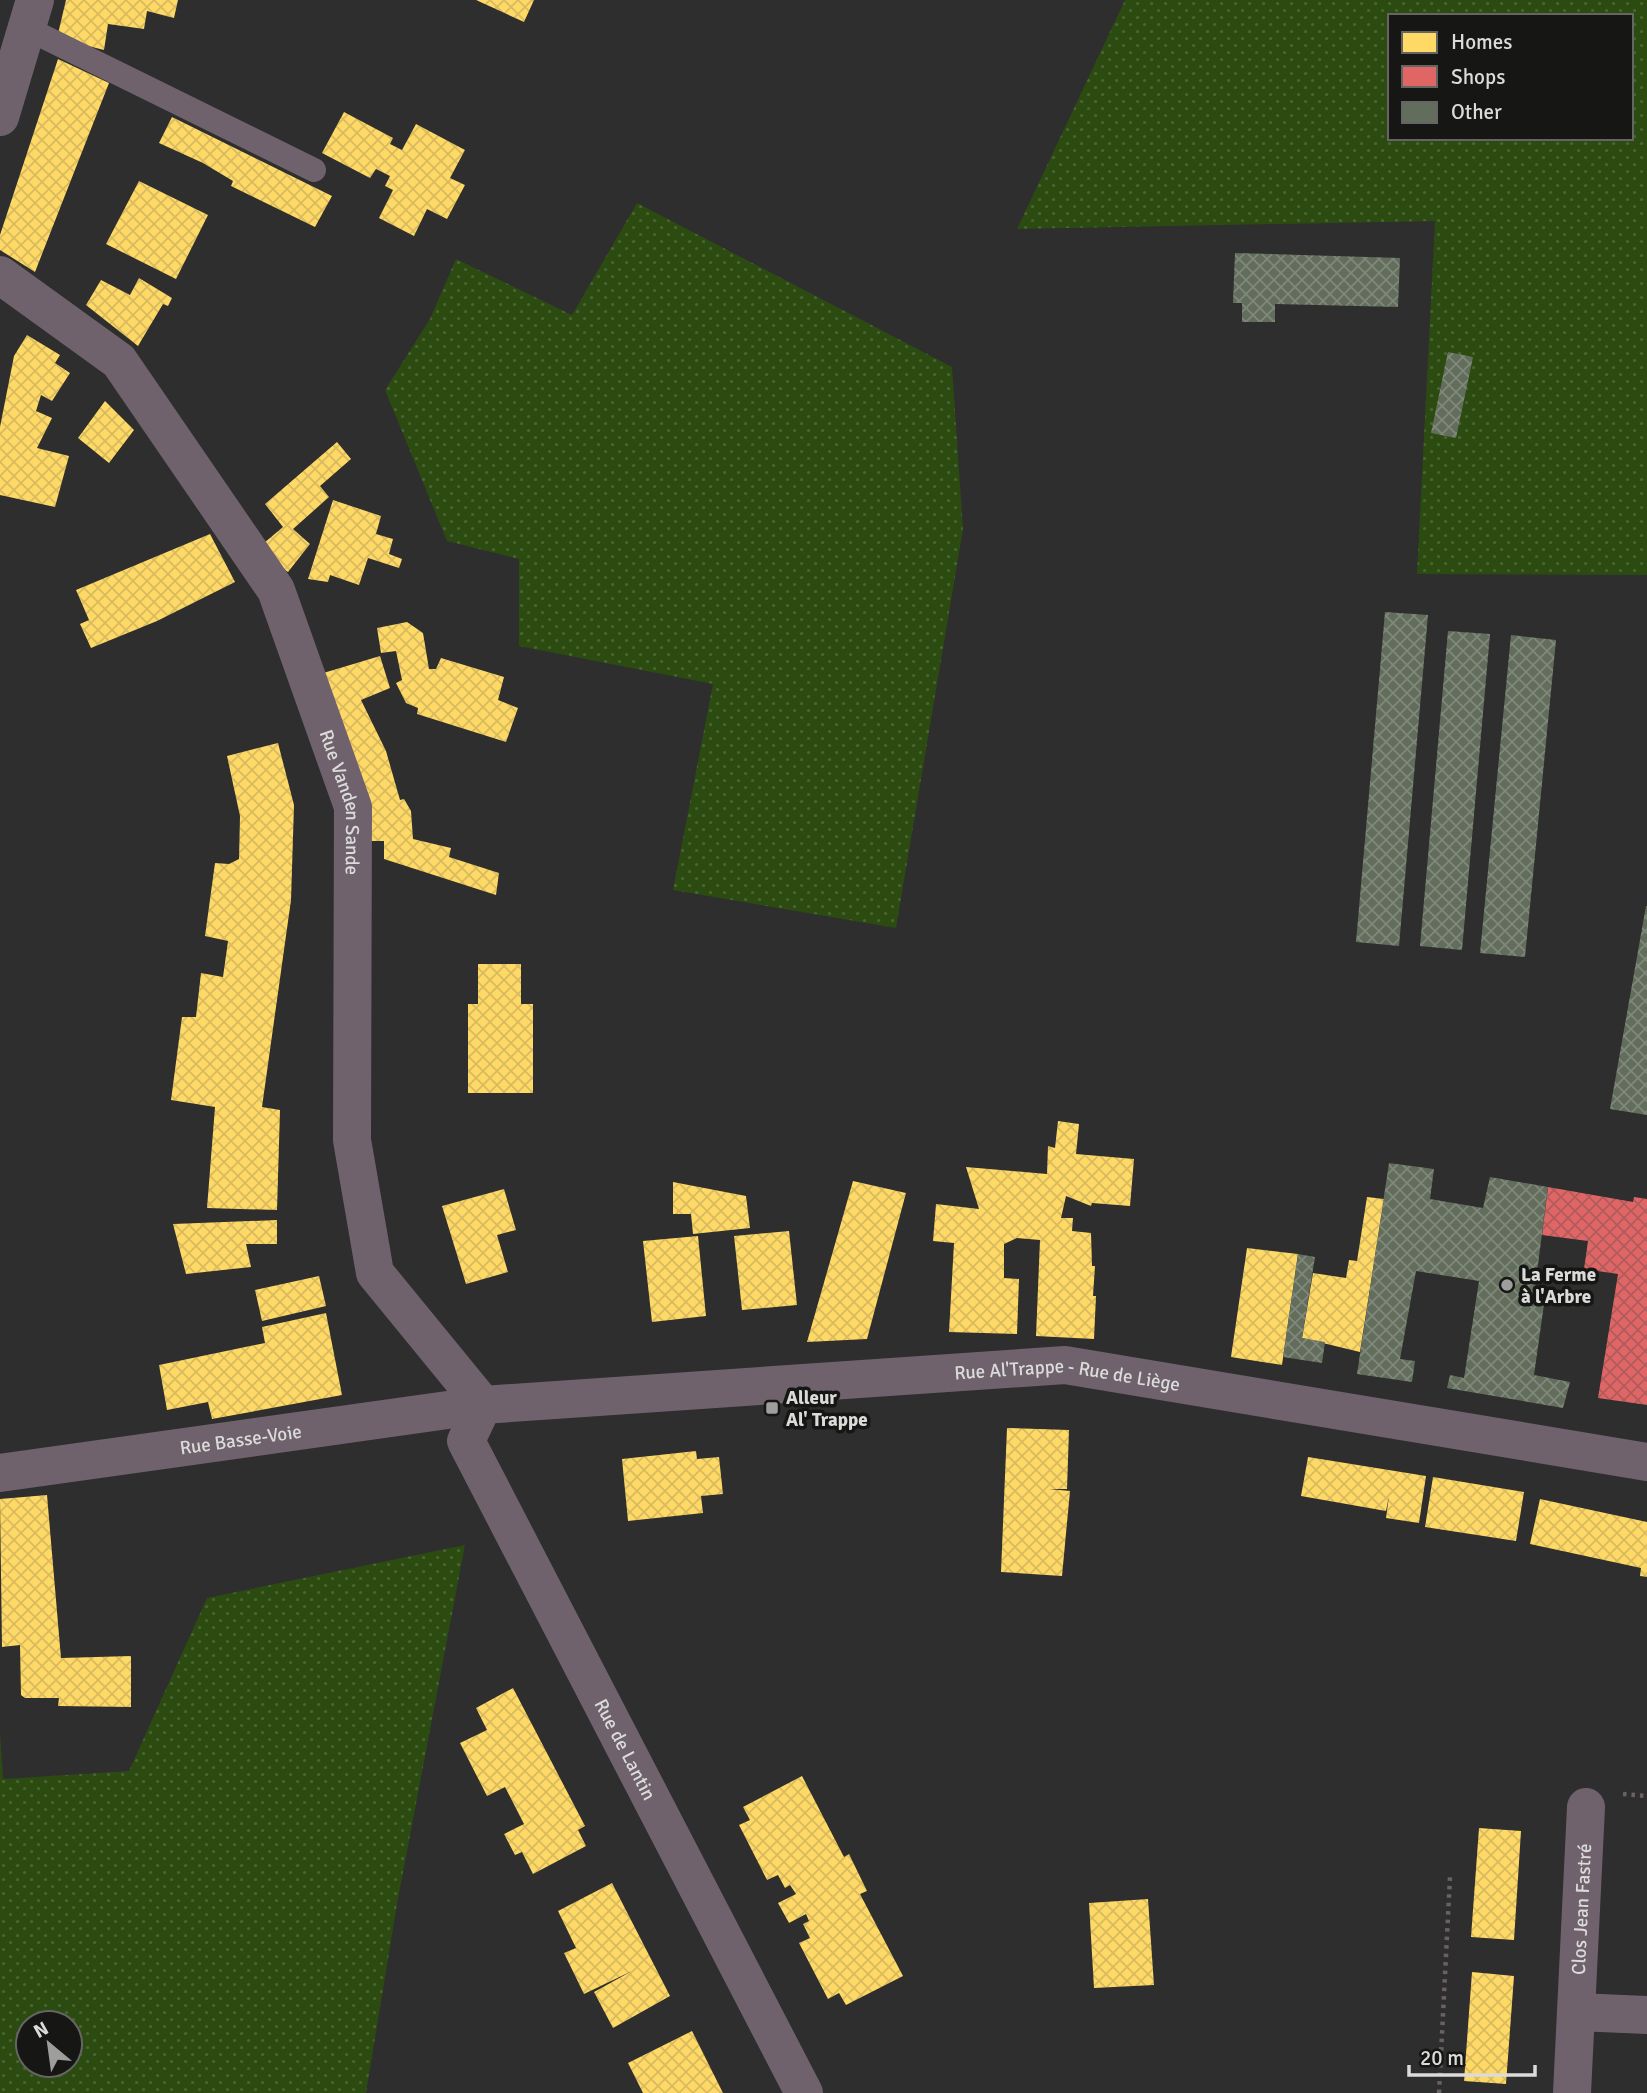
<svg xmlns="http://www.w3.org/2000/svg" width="1647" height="2093" viewBox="0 0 1647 2093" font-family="Signika,sans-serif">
  <defs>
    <pattern id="grass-dots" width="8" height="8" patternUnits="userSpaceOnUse" patternTransform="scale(1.75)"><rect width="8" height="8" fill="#2c4b11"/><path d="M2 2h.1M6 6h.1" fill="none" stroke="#4a6433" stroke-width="1.8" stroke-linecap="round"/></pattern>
    <pattern id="homes-cross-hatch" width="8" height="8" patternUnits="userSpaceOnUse" patternTransform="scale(1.75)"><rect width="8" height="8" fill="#ffd966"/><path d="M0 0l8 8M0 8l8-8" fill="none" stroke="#d9bb5f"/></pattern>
    <pattern id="shops-cross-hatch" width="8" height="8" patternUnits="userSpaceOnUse" patternTransform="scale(1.75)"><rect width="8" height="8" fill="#e06666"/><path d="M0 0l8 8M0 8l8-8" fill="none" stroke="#b15b5b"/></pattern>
    <pattern id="building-cross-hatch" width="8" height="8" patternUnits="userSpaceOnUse" patternTransform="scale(1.75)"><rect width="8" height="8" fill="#626d5c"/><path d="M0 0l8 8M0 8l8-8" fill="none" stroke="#7f887a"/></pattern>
  </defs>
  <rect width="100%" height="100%" fill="#2d2e2d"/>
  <!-- grass -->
  <path fill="url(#grass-dots)" fill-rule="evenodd" d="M 1125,0 L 1647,0 L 1647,575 L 1417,574 L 1435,221 L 1017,229 ZM 1390,16 L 1631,16 L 1631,138 L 1390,138 Z
    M 637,203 L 952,367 L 963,529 L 896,928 L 673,890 L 713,684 L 519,646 L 519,559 L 447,541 L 385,390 L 430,319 L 456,259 L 572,315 Z
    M 465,1545 L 397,1904 L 366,2093 L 0,2093 L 0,1732 L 3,1779 L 129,1771 L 207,1598 ZM 70,2023 L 70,2065 L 28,2065 L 28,2023 Z"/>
  <!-- homes -->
  <path fill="url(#homes-cross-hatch)" d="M 66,0 L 178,0 L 174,18 L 147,11 L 144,29 L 108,24 L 104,50 L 57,38 Z
    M 476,0 L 534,0 L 524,22 Z
    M 58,59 L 109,83 L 35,272 L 0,250 L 0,235 Z
    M 344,112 L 393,138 L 390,144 L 402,150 L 416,124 L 465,150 L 450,178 L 465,185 L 447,219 L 427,209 L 414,236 L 379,218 L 393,190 L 385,186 L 390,176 L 376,169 L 370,178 L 322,153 Z
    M 172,117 L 332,196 L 315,227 L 231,186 L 233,181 L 203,163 L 159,143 Z
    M 139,181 L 208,215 L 176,279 L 106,244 Z
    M 139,278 L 172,298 L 168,306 L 163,304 L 138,346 L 86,305 L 101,280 L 130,295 Z
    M 27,335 L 60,355 L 55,363 L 70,373 L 52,401 L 41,395 L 36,411 L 52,418 L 37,448 L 69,456 L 55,507 L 0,495 L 0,427 L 14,356 Z
    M 105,401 L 134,430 L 109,463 L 78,438 Z
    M 337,442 L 351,459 L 320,486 L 329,497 L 293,529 L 310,544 L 288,572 L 275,563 L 264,543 L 283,527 L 265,504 Z
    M 333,500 L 381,516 L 376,534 L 393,539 L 389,554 L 402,559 L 399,568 L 368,558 L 359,585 L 330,575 L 328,582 L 308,579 Z
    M 210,534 L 235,582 L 157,621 L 91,648 L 80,624 L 89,620 L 76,590 Z
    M 407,622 L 423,633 L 429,669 L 436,669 L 441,658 L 504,677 L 498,700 L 518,708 L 506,742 L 417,714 L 418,708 L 406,703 L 396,683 L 402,680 L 396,651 L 381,653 L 377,628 Z
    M 380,656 L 390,688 L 361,700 L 386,751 L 400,800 L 404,799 L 411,811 L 413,839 L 451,848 L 449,857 L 499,873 L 496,895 L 384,859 L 384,841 L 369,841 L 320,674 Z
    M 278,743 L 294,805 L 291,900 L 262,1107 L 280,1110 L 277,1210 L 207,1208 L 215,1107 L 171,1100 L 182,1017 L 196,1017 L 201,973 L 223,977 L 228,941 L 205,936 L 215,863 L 229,864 L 239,859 L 240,816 L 227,756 Z
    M 478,964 L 521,964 L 521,1004 L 533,1004 L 533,1093 L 468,1093 L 468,1004 L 478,1004 Z
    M 1058,1121 L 1079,1124 L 1076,1154 L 1134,1159 L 1130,1206 L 1092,1203 L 1091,1206 L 1066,1196 L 1061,1218 L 1073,1218 L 1072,1231 L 1091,1233 L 1092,1266 L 1095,1266 L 1093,1296 L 1096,1296 L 1094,1339 L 1036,1336 L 1040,1240 L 1017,1238 L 1004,1244 L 1004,1278 L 1019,1279 L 1017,1334 L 949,1332 L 954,1243 L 933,1241 L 936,1204 L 979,1209 L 966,1167 L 1047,1174 L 1048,1146 L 1055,1148 Z
    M 853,1181 L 906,1193 L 867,1339 L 807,1342 Z
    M 673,1182 L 746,1196 L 750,1228 L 693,1234 L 691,1214 L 673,1214 Z
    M 504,1189 L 516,1230 L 497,1235 L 508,1272 L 466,1284 L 442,1206 Z
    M 1367,1197 L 1384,1199 L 1360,1352 L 1302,1338 L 1313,1273 L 1346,1278 L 1349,1260 L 1357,1261 Z
    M 277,1220 L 277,1244 L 246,1244 L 251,1267 L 186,1274 L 173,1224 Z
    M 789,1231 L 797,1305 L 742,1310 L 734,1236 Z
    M 698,1236 L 706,1316 L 652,1322 L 643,1241 Z
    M 1247,1248 L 1298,1254 L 1282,1365 L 1231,1357 Z
    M 319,1276 L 326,1306 L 262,1321 L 255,1290 Z
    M 326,1313 L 342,1395 L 212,1419 L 208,1402 L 167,1410 L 159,1365 L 265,1343 L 262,1327 Z
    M 1007,1428 L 1069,1430 L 1067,1489 L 1049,1489 L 1070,1491 L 1062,1576 L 1001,1572 Z
    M 696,1451 L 697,1459 L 719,1457 L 723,1494 L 701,1496 L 703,1513 L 628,1521 L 622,1459 Z
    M 1308,1457 L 1426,1476 L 1419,1523 L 1386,1518 L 1389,1496 L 1386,1511 L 1301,1496 Z
    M 1433,1477 L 1524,1492 L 1516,1541 L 1425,1527 Z
    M 47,1495 L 61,1658 L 131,1656 L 131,1707 L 58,1706 L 59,1698 L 25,1698 L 21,1695 L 20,1645 L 2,1647 L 0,1499 Z
    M 1540,1499 L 1647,1522 L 1647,1577 L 1640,1576 L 1641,1568 L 1530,1544 Z
    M 513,1688 L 585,1826 L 578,1830 L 586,1846 L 533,1874 L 522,1852 L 515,1855 L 504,1834 L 524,1824 L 505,1787 L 487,1796 L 460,1743 L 487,1730 L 476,1708 Z
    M 802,1776 L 844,1857 L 849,1854 L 867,1891 L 860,1894 L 903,1976 L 846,2005 L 839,1993 L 828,1999 L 799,1943 L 810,1938 L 803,1924 L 809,1921 L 806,1914 L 789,1923 L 778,1903 L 796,1894 L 790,1885 L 785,1888 L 778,1875 L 767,1880 L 739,1825 L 750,1820 L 743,1807 Z
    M 1479,1828 L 1521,1831 L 1514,1940 L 1471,1937 Z
    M 612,1883 L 670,1996 L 613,2028 L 594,1992 L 632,1971 L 584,1994 L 564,1953 L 576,1948 L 558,1911 Z
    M 1148,1899 L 1154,1985 L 1094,1988 L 1089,1903 Z
    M 1472,1972 L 1514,1976 L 1506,2084 L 1464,2081 Z
    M 692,2031 L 723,2093 L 643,2093 L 628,2063 Z"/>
  <!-- shops -->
  <path fill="url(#shops-cross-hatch)" d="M 1548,1187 L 1633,1202 L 1634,1197 L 1647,1199 L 1647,1405 L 1598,1398 L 1618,1274 L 1584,1269 L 1588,1241 L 1542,1235 Z"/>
  <!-- building -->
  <path fill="url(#building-cross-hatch)" d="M 1235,253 L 1400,258 L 1398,307 L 1275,304 L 1275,322 L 1242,322 L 1242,303 L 1233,303 Z
    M 1448,352 L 1473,357 L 1456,438 L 1431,433 Z
    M 1385,612 L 1428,615 L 1399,946 L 1356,942 Z
    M 1448,631 L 1490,634 L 1462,950 L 1420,946 Z
    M 1511,635 L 1556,640 L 1525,957 L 1480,953 Z
    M 1646,906 L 1647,906 L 1647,1115 L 1610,1109 Z
    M 1389,1163 L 1434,1169 L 1430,1199 L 1483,1208 L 1490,1177 L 1548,1187 L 1535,1288 L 1546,1290 L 1534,1375 L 1570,1382 L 1563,1408 L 1447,1388 L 1450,1375 L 1464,1378 L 1479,1281 L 1416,1271 L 1400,1359 L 1415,1361 L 1412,1382 L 1357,1374 Z
    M 1298,1254 L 1315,1257 L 1302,1338 L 1325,1342 L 1322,1363 L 1283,1357 Z"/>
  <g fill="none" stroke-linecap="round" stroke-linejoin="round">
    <!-- path -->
    <path stroke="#6a6168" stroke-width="4.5" stroke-dasharray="3.5 5" stroke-linecap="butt" d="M 1623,1794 L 1647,1796
      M 1439,2093 L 1450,1877"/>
    <!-- service -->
    <path stroke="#6f626d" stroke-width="24" d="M 28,29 L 314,170"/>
    <!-- minor -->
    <g stroke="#6f626d" stroke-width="38">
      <path d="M 0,117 L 35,0"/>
      <path id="s1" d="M 0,275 L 119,361 L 276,590 L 353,807 L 352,1140 L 375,1273 L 483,1405"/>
      <path id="s2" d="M 483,1405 L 466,1441 L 804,2093"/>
      <path id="s3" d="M 0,1473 L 483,1405 L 1065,1365 L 1647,1462"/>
      <path d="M 1577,2012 L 1647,2015"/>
      <path id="s4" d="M 1572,2093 L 1586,1807"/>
    </g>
  </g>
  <!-- markers -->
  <g fill="#9e9f9d" stroke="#161615" stroke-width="2.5">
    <circle cx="1507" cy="1285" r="7"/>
    <rect x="765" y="1401" width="14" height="14" rx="3.5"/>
  </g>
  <g text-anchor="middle" stroke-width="7" stroke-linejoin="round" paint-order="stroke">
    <!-- street labels -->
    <g font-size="19" fill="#dbdcda" stroke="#161615">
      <text dy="7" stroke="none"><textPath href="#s1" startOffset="648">Rue Vanden Sande</textPath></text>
      <text dy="7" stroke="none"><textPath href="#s3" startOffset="1074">Rue Al'Trappe - Rue de Liège</textPath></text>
      <text dy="7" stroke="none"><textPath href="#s3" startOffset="243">Rue Basse-Voie</textPath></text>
      <text dy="7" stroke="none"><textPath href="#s2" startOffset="387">Rue de Lantin</textPath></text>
      <text dy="7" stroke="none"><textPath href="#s4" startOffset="184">Clos Jean Fastré</textPath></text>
    </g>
    <!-- poi labels -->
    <g font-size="19" font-weight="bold" fill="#dbdcda" stroke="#161615" text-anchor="start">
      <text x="1521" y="1281">La Ferme<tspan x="1521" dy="22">à l'Arbre</tspan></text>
      <text x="786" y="1404">Alleur<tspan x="786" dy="22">Al' Trappe</tspan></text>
    </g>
  </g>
  <!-- legend -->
  <rect x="1388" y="14" width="245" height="126" fill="#161615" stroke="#656564" stroke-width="2"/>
  <rect x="1402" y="32" width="35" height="21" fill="#ffd966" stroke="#656564" stroke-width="2"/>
  <text x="1451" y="49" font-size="21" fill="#dbdcda">Homes</text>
  <rect x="1402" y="66" width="35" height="21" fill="#e06666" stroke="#656564" stroke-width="2"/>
  <text x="1451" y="84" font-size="21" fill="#dbdcda">Shops</text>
  <rect x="1402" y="102" width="35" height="21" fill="#626d5c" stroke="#656564" stroke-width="2"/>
  <text x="1451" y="119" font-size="21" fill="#dbdcda">Other</text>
  <!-- north arrow -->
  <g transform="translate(49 2044) rotate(331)"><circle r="33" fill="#161615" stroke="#656564" stroke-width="2"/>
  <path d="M0-5L12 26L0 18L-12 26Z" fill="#9e9f9d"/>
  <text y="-10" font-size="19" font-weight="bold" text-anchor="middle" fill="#dbdcda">N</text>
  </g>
  <!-- scale -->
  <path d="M1409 2065v10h126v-10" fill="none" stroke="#dbdcda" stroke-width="3.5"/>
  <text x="1420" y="2065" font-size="21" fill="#dbdcda" stroke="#161615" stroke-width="5" paint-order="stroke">20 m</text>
</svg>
